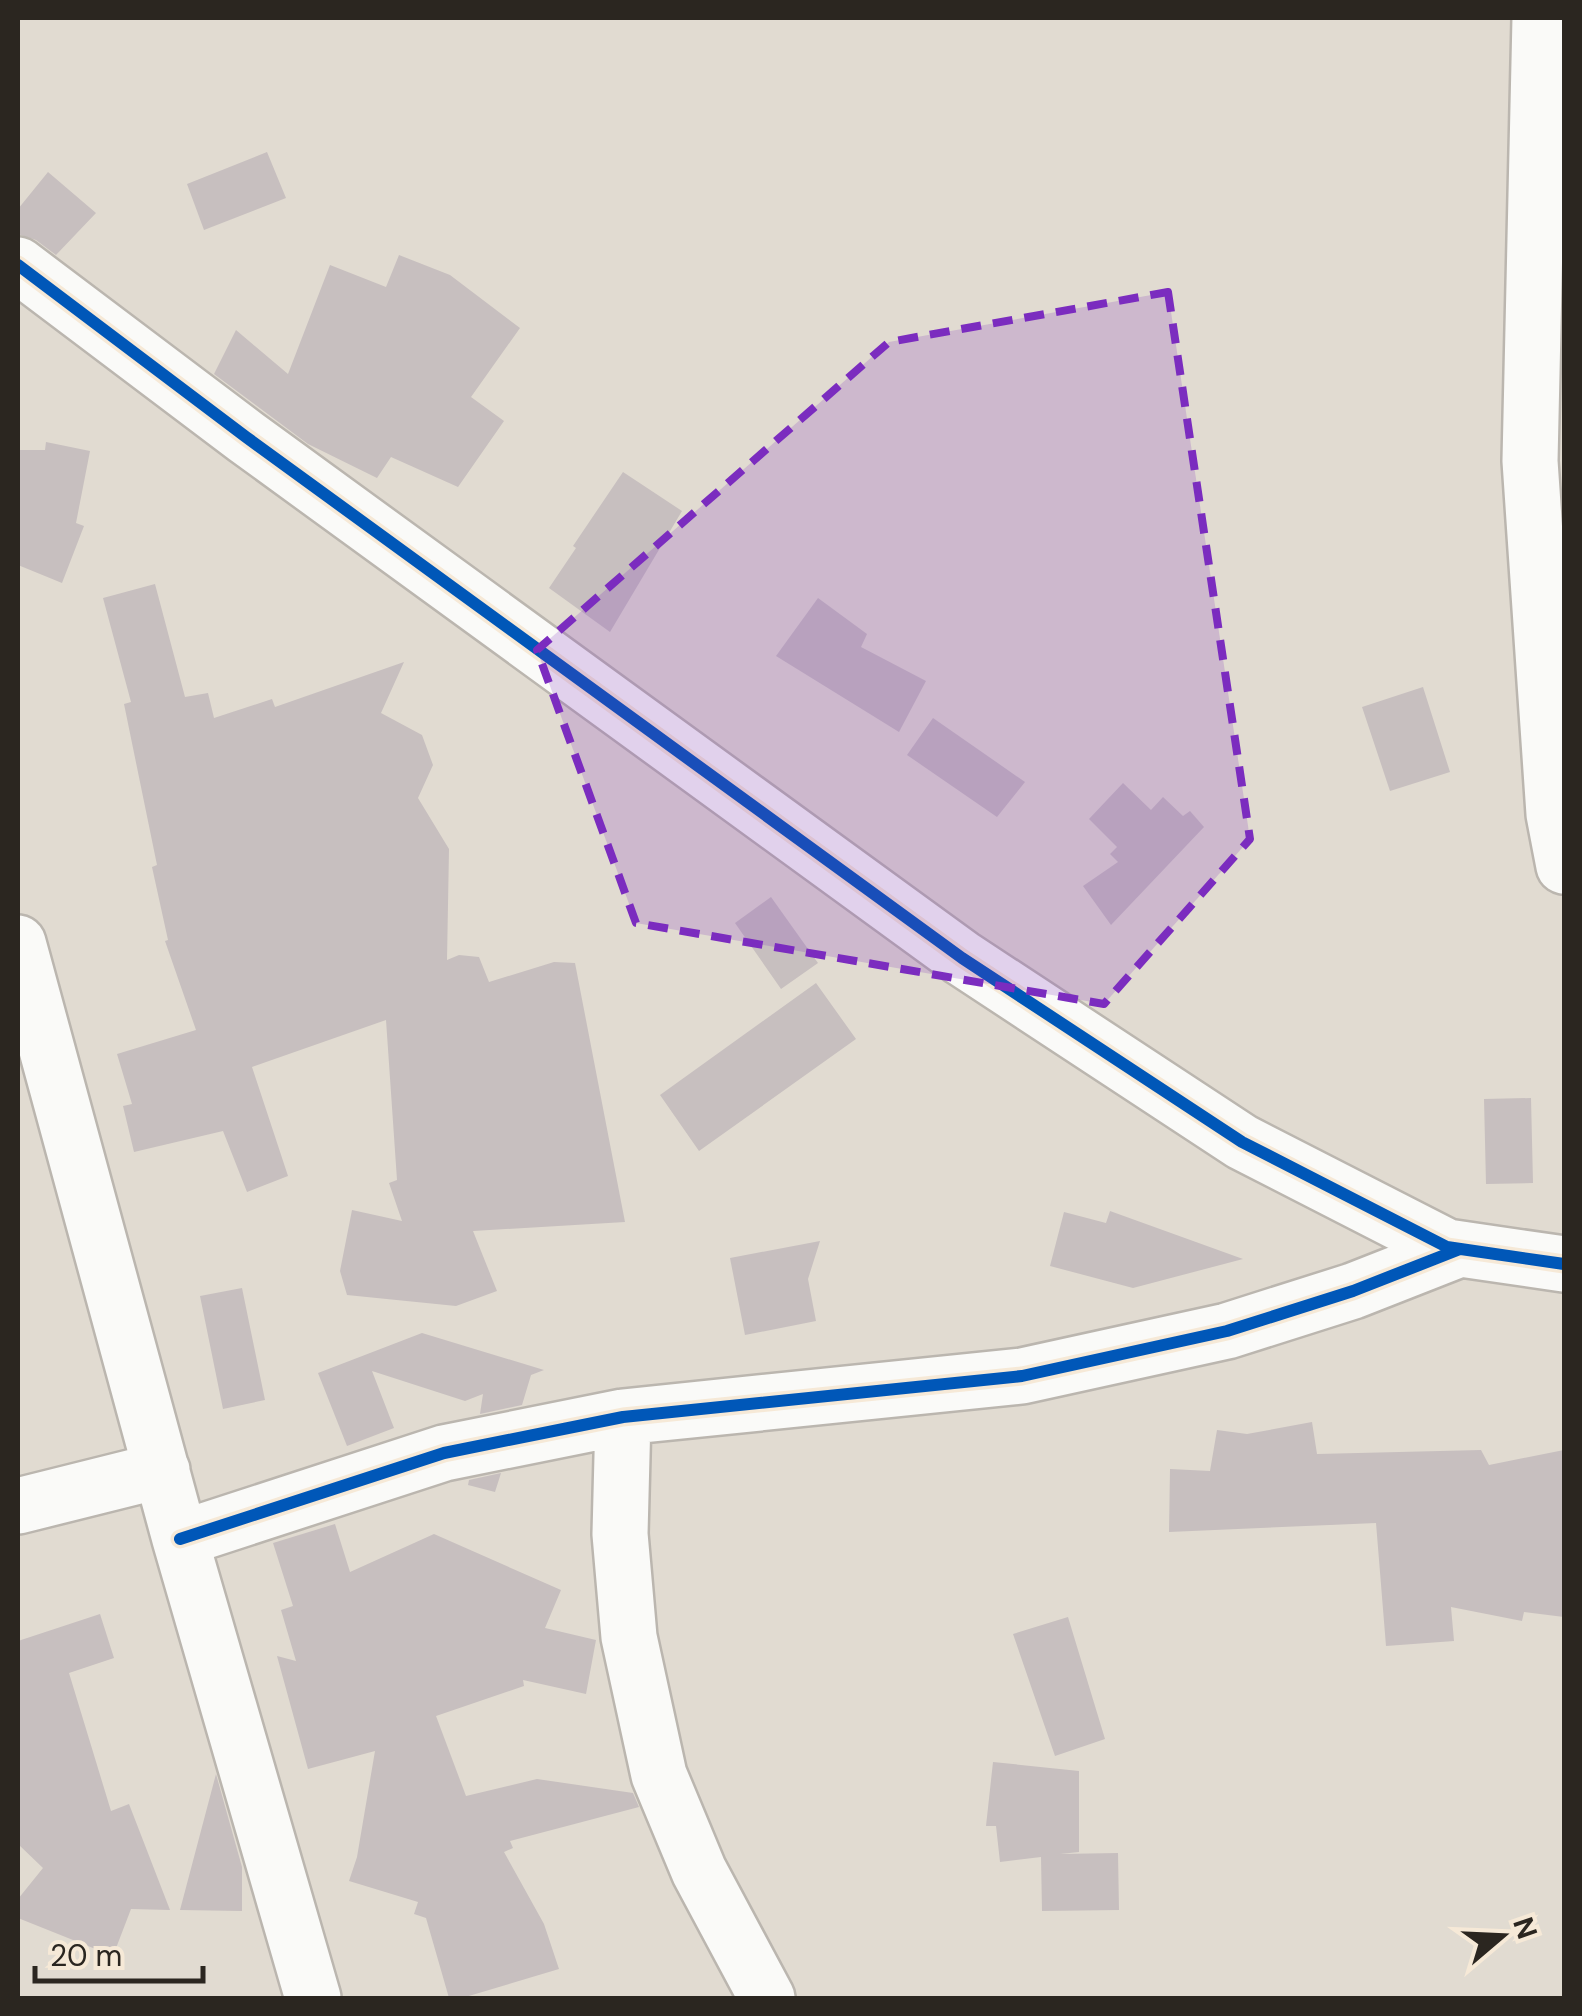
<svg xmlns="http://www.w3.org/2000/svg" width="1582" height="2016" viewBox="0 0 1582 2016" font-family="'DM Sans',sans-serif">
  <rect width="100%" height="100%" fill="#e1dbd1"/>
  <!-- building -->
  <path fill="#c7bfbf" d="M 267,152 L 286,198 L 204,230 L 187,184 Z
    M 48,172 L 96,213 L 56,255 L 36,240 L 18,234 L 18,209 Z
    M 399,255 L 450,275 L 520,328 L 471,397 L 504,421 L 458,487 L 391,457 L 377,478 L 308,444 L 214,374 L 236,330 L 288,374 L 330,265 L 386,287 Z
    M 46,442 L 90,451 L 76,523 L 84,526 L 62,583 L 18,565 L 18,450 L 45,450 Z
    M 623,472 L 682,511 L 610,632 L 549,588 L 576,548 L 573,546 Z
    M 155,584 L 185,697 L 208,693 L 214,718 L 272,699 L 275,707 L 404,662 L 381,713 L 422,735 L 433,765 L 418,798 L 449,849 L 447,960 L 459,955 L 479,957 L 489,982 L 554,962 L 575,963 L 625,1222 L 473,1231 L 497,1291 L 456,1306 L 347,1295 L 340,1271 L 352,1210 L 402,1221 L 389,1183 L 397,1180 L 386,1020 L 252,1067 L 288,1176 L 247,1192 L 223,1131 L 134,1152 L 123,1106 L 132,1104 L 117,1054 L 196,1030 L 165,941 L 168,940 L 152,867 L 157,865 L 124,704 L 131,702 L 103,598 Z
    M 818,598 L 867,634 L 861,647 L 926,681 L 899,732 L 776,656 Z
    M 1423,687 L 1450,772 L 1390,791 L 1362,707 Z
    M 933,718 L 1025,782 L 997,817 L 907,755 Z
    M 1123,783 L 1151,810 L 1163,797 L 1183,816 L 1190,811 L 1204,827 L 1111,925 L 1083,886 L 1118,862 L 1110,854 L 1117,847 L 1089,819 Z
    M 771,897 L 818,963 L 781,989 L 735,923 Z
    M 816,983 L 856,1039 L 699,1151 L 660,1095 Z
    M 1531,1098 L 1533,1183 L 1486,1184 L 1484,1099 Z
    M 1110,1211 L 1243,1259 L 1133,1288 L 1050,1266 L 1064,1212 L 1106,1223 Z
    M 820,1241 L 808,1279 L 816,1321 L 745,1335 L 730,1258 Z
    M 242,1288 L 265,1400 L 223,1409 L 200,1296 Z
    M 422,1333 L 544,1370 L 531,1375 L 522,1405 L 480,1414 L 483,1394 L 465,1401 L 372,1371 L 394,1428 L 347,1446 L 318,1373 Z
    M 1312,1422 L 1317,1454 L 1481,1450 L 1489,1465 L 1564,1450 L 1564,1617 L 1524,1612 L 1522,1621 L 1451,1607 L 1454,1641 L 1386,1646 L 1376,1523 L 1169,1532 L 1170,1469 L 1210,1471 L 1217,1430 L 1247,1434 Z
    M 501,1473 L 495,1492 L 468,1485 L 469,1480 Z
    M 335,1524 L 350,1572 L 434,1534 L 561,1590 L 545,1628 L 596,1640 L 586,1694 L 523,1680 L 524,1686 L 436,1716 L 466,1796 L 537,1779 L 633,1793 L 639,1807 L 510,1841 L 513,1848 L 504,1852 L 544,1924 L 559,1969 L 462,1998 L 449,1998 L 426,1918 L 414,1914 L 418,1902 L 349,1881 L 357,1857 L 375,1751 L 308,1769 L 277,1656 L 296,1661 L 281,1610 L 293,1606 L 273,1543 Z
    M 100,1614 L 114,1658 L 69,1673 L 111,1811 L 129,1804 L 170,1910 L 131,1909 L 113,1956 L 18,1918 L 18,1899 L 43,1868 L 18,1844 L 18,1641 Z
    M 1068,1617 L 1105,1739 L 1055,1756 L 1013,1634 Z
    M 993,1762 L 1079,1771 L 1079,1852 L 1060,1854 L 1118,1853 L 1119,1910 L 1042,1911 L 1041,1857 L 1000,1862 L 996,1826 L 986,1826 Z
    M 216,1774 L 242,1867 L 242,1911 L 180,1910 Z"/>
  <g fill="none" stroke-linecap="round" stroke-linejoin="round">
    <!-- street casing -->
    <g stroke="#bbb6af" stroke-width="60">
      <path id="street" d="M 1540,18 L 1530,461 L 1554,814 L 1564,866
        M 18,265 L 246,437 L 962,958 L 1242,1142 L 1447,1247 L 1564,1264
        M 18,943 L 180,1539 L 313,1998
        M 623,1417 L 620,1534 L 629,1637 L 659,1775 L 699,1871 L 767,1998
        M 18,1506 L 162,1470
        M 180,1539 L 444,1453 L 623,1417 L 1022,1376 L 1227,1331 L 1353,1291 L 1460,1249"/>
    </g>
    <!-- street -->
    <use href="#street" stroke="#fafaf8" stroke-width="55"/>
    <!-- cycleway casing -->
    <g stroke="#f6e9d7" stroke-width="19">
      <path id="cycleway" d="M 18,265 L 246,437 L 962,958 L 1242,1142 L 1447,1247 L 1564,1264
        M 180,1539 L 444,1453 L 623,1417 L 1022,1376 L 1227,1331 L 1353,1291 L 1460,1249"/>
    </g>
    <!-- cycleway -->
    <use href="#cycleway" stroke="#0057b8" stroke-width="12"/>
  </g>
  <!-- marked area -->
  <path fill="#7b2cbf" fill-opacity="0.2" stroke="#7b2cbf" stroke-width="8" stroke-dasharray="20 12" stroke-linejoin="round" d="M 1168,292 L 1250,839 L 1104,1004 L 636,923 L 537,650 L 889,342 Z"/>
  <!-- border -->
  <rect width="1582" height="2016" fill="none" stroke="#2b2620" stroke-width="40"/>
  <!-- north arrow -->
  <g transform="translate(1502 1936) rotate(71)" stroke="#f6e9d7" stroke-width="8" paint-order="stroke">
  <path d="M0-8L18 38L0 25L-18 38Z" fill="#2b2620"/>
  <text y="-15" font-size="28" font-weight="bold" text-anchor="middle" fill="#2b2620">N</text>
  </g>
  <!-- scale -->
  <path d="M35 1966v15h168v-15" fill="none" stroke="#2b2620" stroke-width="5"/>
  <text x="50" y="1966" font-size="30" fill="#2b2620" stroke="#f6e9d7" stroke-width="8" paint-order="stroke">20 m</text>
</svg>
